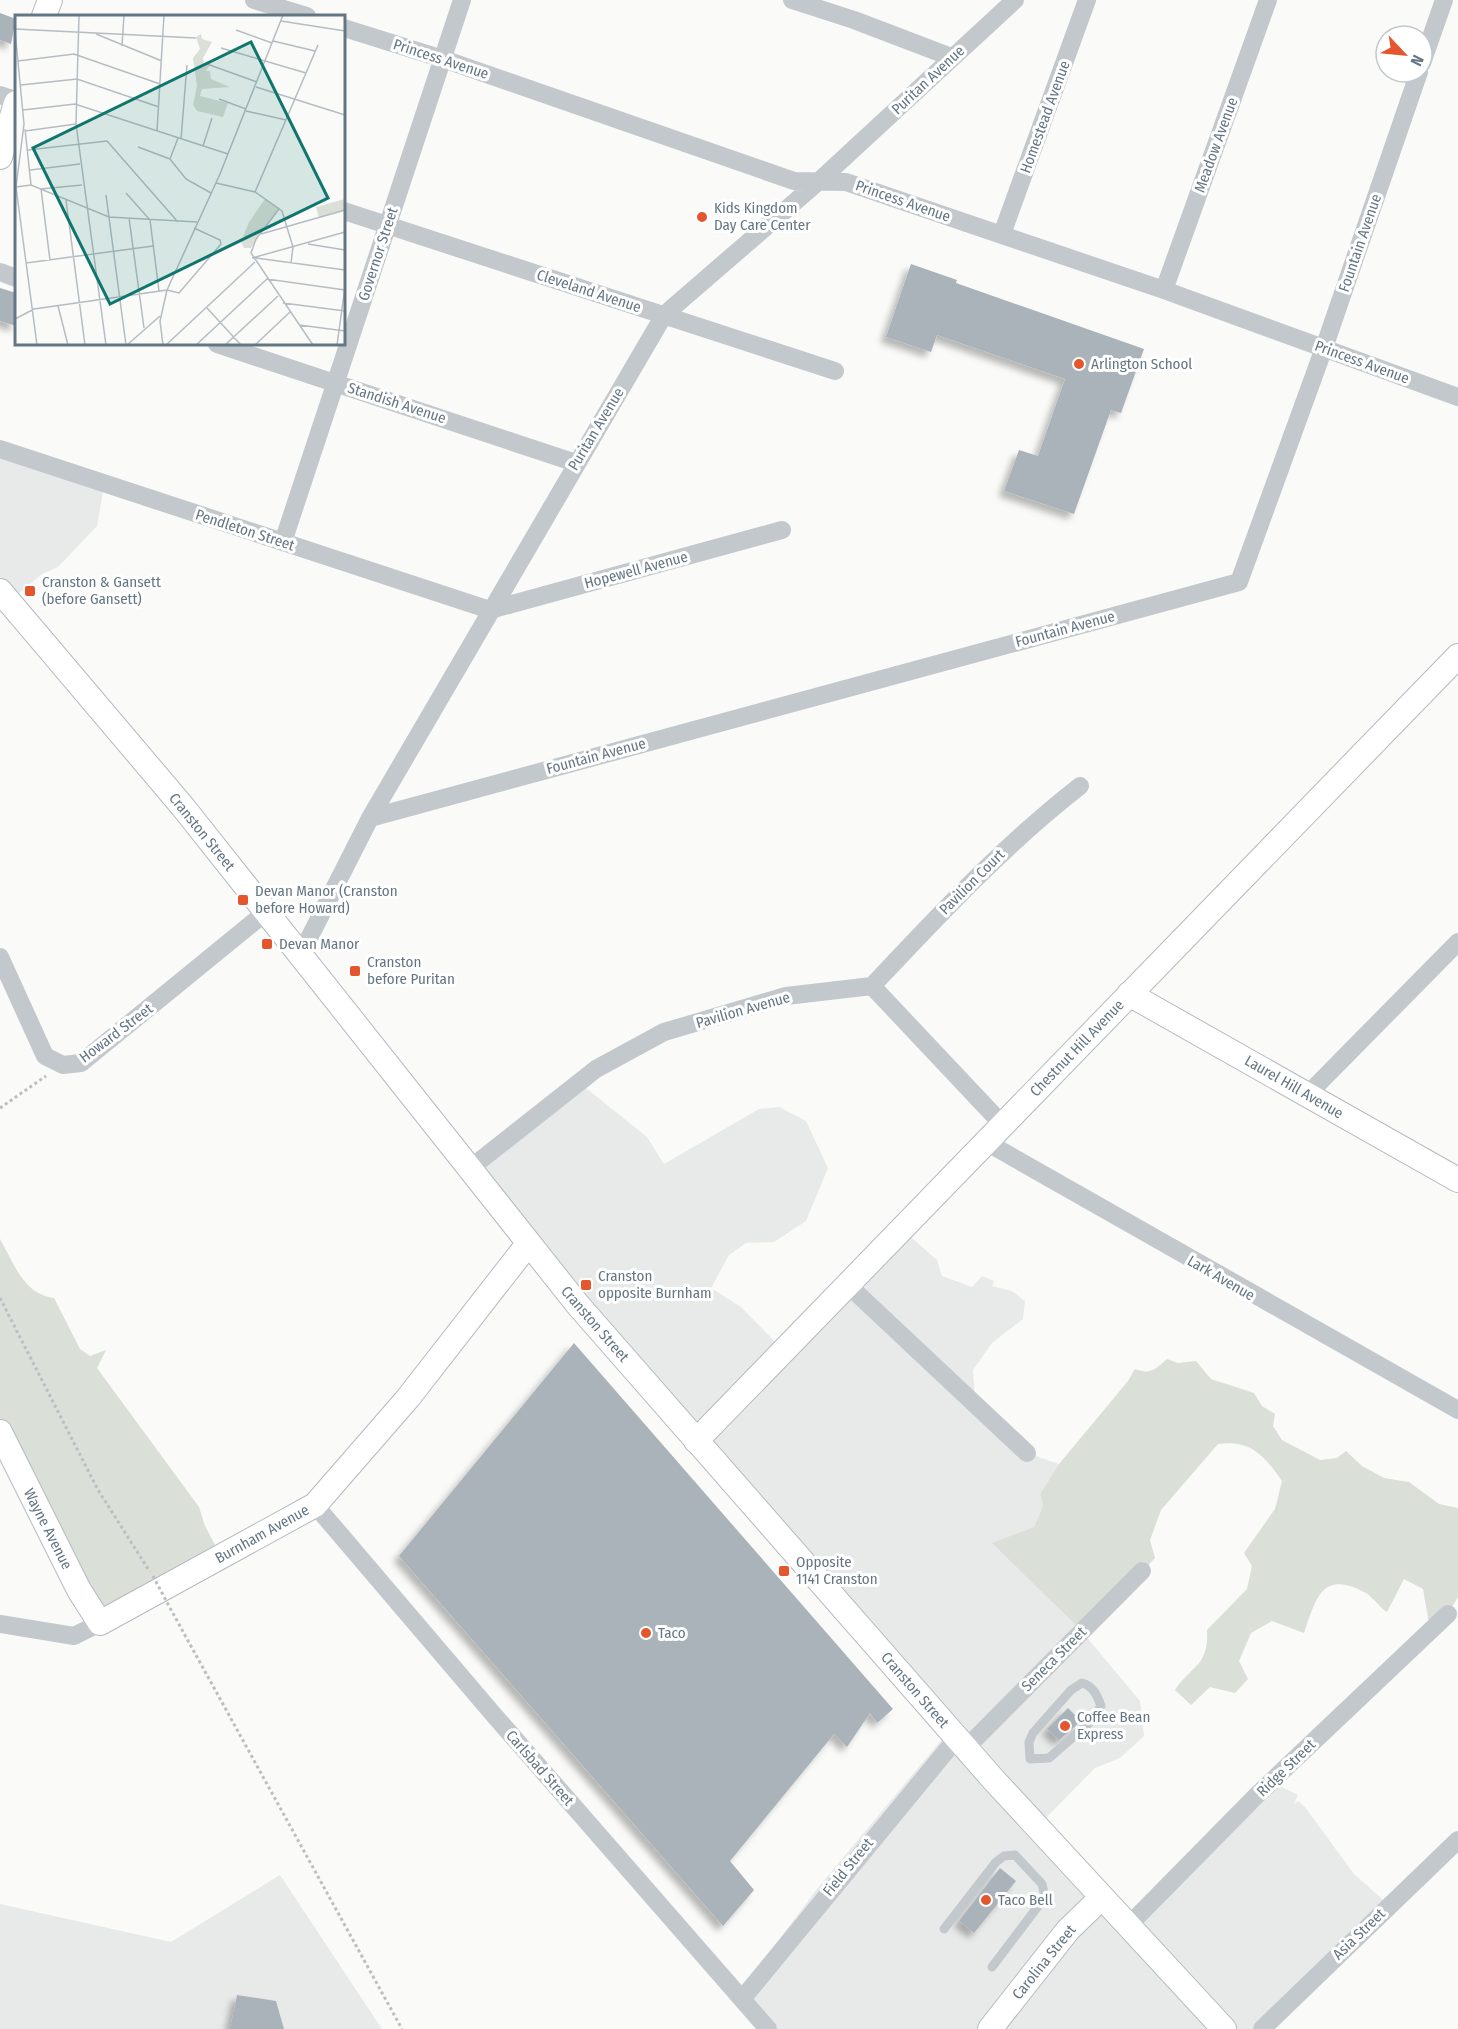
<svg xmlns="http://www.w3.org/2000/svg" width="1458" height="2029" viewBox="0 0 1458 2029" font-family="'Fira Sans Condensed',sans-serif">
  <defs>
    <filter id="shadow"><feDropShadow dx="-5.5" dy="5.5" stdDeviation="3" flood-color="#0004"/></filter>
  </defs>
  <rect width="100%" height="100%" fill="#fafaf8"/>
  <!-- built -->
  <path fill="#e8e9e9" d="M 0,450 L 104,486 L 97,526 L 58,567 L 42,574 L 13,598 L 0,590 Z
    M 581,1084 L 647,1137 L 664,1164 L 759,1109 L 779,1107 L 806,1121 L 828,1168 L 806,1221 L 774,1242 L 746,1243 L 729,1255 L 711,1288 L 741,1307 L 783,1350 L 905,1232 L 937,1260 L 942,1276 L 972,1287 L 982,1276 L 994,1281 L 992,1286 L 1012,1291 L 1025,1301 L 1023,1319 L 992,1343 L 973,1370 L 976,1411 L 1013,1448 L 1059,1464 L 1040,1494 L 1043,1506 L 1034,1527 L 993,1543 L 1085,1629 L 1089,1640 L 1140,1701 L 1144,1736 L 1120,1758 L 1095,1768 L 1040,1824 L 1127,1923 L 1272,1782 L 1298,1795 L 1294,1804 L 1298,1801 L 1305,1807 L 1354,1874 L 1389,1905 L 1264,2029 L 760,2029 L 739,1993 L 817,1889 L 948,1732 L 473,1176 Z
    M 280,1875 L 382,2029 L 0,2029 L 0,1904 L 171,1942 Z"/>
  <!-- green -->
  <path fill="#dadfd7" d="M 0,1239 C 14,1263 23,1294 54,1298 L 80,1349 L 90,1356 L 106,1350 L 97,1368 L 199,1507 L 205,1526 L 221,1556 L 104,1623 L 0,1431 Z
    M 1167,1359 L 1178,1363 L 1196,1361 L 1211,1379 L 1254,1393 L 1262,1406 L 1275,1414 L 1273,1426 L 1282,1440 L 1320,1460 L 1337,1458 L 1346,1451 L 1362,1466 L 1384,1478 L 1409,1482 L 1439,1504 L 1458,1508 L 1458,1597 L 1439,1628 L 1429,1623 L 1423,1589 L 1404,1579 L 1387,1612 C 1379,1607 1374,1598 1366,1593 C 1322,1569 1316,1598 1304,1633 L 1272,1621 L 1251,1633 L 1239,1661 L 1248,1679 L 1235,1693 L 1210,1687 L 1191,1705 L 1175,1690 C 1192,1665 1209,1666 1207,1630 L 1247,1589 L 1252,1566 L 1244,1553 L 1275,1509 L 1282,1481 C 1265,1456 1250,1439 1218,1444 L 1161,1510 L 1150,1540 L 1155,1558 L 1116,1599 L 1081,1630 L 992,1543 L 1034,1527 L 1043,1506 L 1040,1494 L 1059,1464 L 1128,1381 L 1135,1369 C 1150,1375 1156,1369 1167,1359 Z"/>
  <!-- building -->
  <path fill="#aab3b9" filter="url(#shadow)" d="M 0,13 L 16,19 L 11,44 L 0,40 Z
    M 911,264 L 957,280 L 956,283 L 1144,349 L 1121,413 L 1111,410 L 1074,514 L 1004,491 L 1019,450 L 1038,456 L 1065,379 L 937,335 L 931,352 L 886,337 Z
    M 0,288 L 16,293 L 16,326 L 0,321 Z
    M 574,1343 L 893,1709 L 877,1723 L 870,1713 L 847,1747 L 834,1734 L 730,1861 L 754,1890 L 723,1926 L 399,1556 Z
    M 1068,1708 L 1081,1721 L 1059,1740 L 1047,1729 Z
    M 1000,1868 L 1016,1881 L 974,1933 L 959,1921 Z
    M 237,1995 L 276,2001 L 284,2029 L 230,2029 Z"/>
  <g fill="none" stroke-linecap="round" stroke-linejoin="round">
    <!-- secondary casing -->
    <g stroke="#b3babf" stroke-width="26">
      <path id="secondary" d="M 44,16 L 50,0
        M 0,157 L 16,103
        M 0,591 L 183,807 L 578,1305 L 992,1778 L 1224,2029
        M 1129,994 L 1458,1180
        M 0,1432 L 79,1590 L 100,1623 L 315,1505 L 408,1398 L 528,1244
        M 696,1441 L 1458,656
        M 990,2029 L 1068,1930 L 1102,1897"/>
    </g>
    <!-- path -->
    <path stroke="#bbbfc2" stroke-width="3" stroke-dasharray="3 3" stroke-linecap="butt" d="M 0,1108 L 46,1076
      M 0,1298 L 98,1490 L 150,1572
      M 170,1608 L 402,2029"/>
    <!-- lane -->
    <path stroke="#c3c8cc" stroke-width="9" d="M 1082,1683 C 1093,1686 1097,1695 1101,1706 L 1089,1723 L 1049,1758 L 1030,1759 L 1029,1742 L 1033,1733 L 1071,1690 Z
      M 944,1929 L 996,1862 L 1004,1856 L 1015,1855 L 1042,1884 L 1045,1897 L 992,1967"/>
    <!-- street -->
    <path stroke="#c3c8cc" stroke-width="18" d="M 254,0 L 307,16
      M 792,0 L 854,20 L 951,57
      M 344,28 L 443,59 L 794,181 L 846,182 L 1164,290 L 1458,397
      M 1422,63 L 1444,0
      M 0,95 L 16,100
      M 344,211 L 835,371
      M 1002,234 L 1087,0
      M 0,272 L 16,278
      M 1164,290 L 1268,0
      M 217,344 L 576,463
      M 0,449 L 490,610 L 782,530
      M 283,542 L 462,0
      M 370,818 L 1239,582 L 1324,348 L 1419,72
      M 300,956 L 370,818 L 664,315 L 819,181 L 1015,0
      M 0,957 L 45,1056 L 63,1065 L 81,1063 L 266,912
      M 872,986 C 938,916 1003,846 1080,786
      M 872,986 L 1003,1125
      M 1308,1094 L 1458,942
      M 986,1142 L 1458,1410
      M 468,1170 L 596,1069 L 664,1032 L 786,996 L 872,986
      M 848,1285 L 1027,1453
      M 315,1505 L 493,1714 L 768,2029
      M 0,1624 L 74,1636 L 100,1623
      M 966,1748 L 1142,1571
      M 1128,1926 L 1256,1796 L 1448,1614
      M 742,1999 L 957,1738
      M 1262,2029 L 1458,1840"/>
    <!-- secondary -->
    <use href="#secondary" stroke="#fff" stroke-width="24"/>
    <!-- path-bridge -->
    <path stroke="#bbbfc2" stroke-width="3" stroke-dasharray="3 3" stroke-linecap="butt" d="M 153,1576 L 169,1606"/>
  </g>
  <!-- markers -->
  <g fill="#e4572e" stroke="#fff" stroke-width="2">
    <circle cx="702" cy="217" r="6"/>
    <circle cx="1079" cy="364" r="6"/>
    <rect x="24" y="585" width="12" height="12" rx="3"/>
    <rect x="237" y="894" width="12" height="12" rx="3"/>
    <rect x="261" y="938" width="12" height="12" rx="3"/>
    <rect x="349" y="965" width="12" height="12" rx="3"/>
    <rect x="580" y="1279" width="12" height="12" rx="3"/>
    <rect x="778" y="1565" width="12" height="12" rx="3"/>
    <circle cx="646" cy="1633" r="6"/>
    <circle cx="1065" cy="1726" r="6"/>
    <circle cx="986" cy="1900" r="6"/>
  </g>
  <g text-anchor="middle" stroke-width="6" stroke-linejoin="round" paint-order="stroke">
    <!-- street labels -->
    <g font-size="15" fill="#657683" stroke="#fff">
      <text transform="translate(441 59) rotate(18)" y="5">Princess Avenue</text>
      <text transform="translate(928 80) rotate(-43)" y="5">Puritan Avenue</text>
      <text transform="translate(1045 117) rotate(-70)" y="5">Homestead Avenue</text>
      <text transform="translate(1216 145) rotate(-70)" y="5">Meadow Avenue</text>
      <text transform="translate(903 201) rotate(19)" y="5">Princess Avenue</text>
      <text transform="translate(1360 243) rotate(-71)" y="5">Fountain Avenue</text>
      <text transform="translate(378 254) rotate(-72)" y="5">Governor Street</text>
      <text transform="translate(589 291) rotate(18)" y="5">Cleveland Avenue</text>
      <text transform="translate(1362 362) rotate(20)" y="5">Princess Avenue</text>
      <text transform="translate(397 403) rotate(18)" y="5">Standish Avenue</text>
      <text transform="translate(596 429) rotate(-59)" y="5">Puritan Avenue</text>
      <text transform="translate(245 530) rotate(18)" y="5">Pendleton Street</text>
      <text transform="translate(636 570) rotate(-15)" y="5">Hopewell Avenue</text>
      <text transform="translate(1065 629) rotate(-15)" y="5">Fountain Avenue</text>
      <text transform="translate(596 756) rotate(-15)" y="5">Fountain Avenue</text>
      <text transform="translate(202 832) rotate(51)" y="5">Cranston Street</text>
      <text transform="translate(972 882) rotate(-45)" y="5">Pavilion Court</text>
      <text transform="translate(743 1010) rotate(-16)" y="5">Pavilion Avenue</text>
      <text transform="translate(116 1033) rotate(-37)" y="5">Howard Street</text>
      <text transform="translate(1077 1048) rotate(-46)" y="5">Chestnut Hill Avenue</text>
      <text transform="translate(1294 1087) rotate(30)" y="5">Laurel Hill Avenue</text>
      <text transform="translate(1221 1278) rotate(30)" y="5">Lark Avenue</text>
      <text transform="translate(595 1324) rotate(49)" y="5">Cranston Street</text>
      <text transform="translate(48 1529) rotate(63)" y="5">Wayne Avenue</text>
      <text transform="translate(262 1534) rotate(-29)" y="5">Burnham Avenue</text>
      <text transform="translate(1054 1659) rotate(-45)" y="5">Seneca Street</text>
      <text transform="translate(915 1690) rotate(49)" y="5">Cranston Street</text>
      <text transform="translate(540 1768) rotate(49)" y="5">Carlsbad Street</text>
      <text transform="translate(1286 1768) rotate(-44)" y="5">Ridge Street</text>
      <text transform="translate(848 1867) rotate(-51)" y="5">Field Street</text>
      <text transform="translate(1359 1934) rotate(-44)" y="5">Asia Street</text>
      <text transform="translate(1044 1962) rotate(-51)" y="5">Carolina Street</text>
    </g>
    <!-- poi labels -->
    <g font-size="15" fill="#657683" stroke="#fff" text-anchor="start">
      <text x="714" y="213">Kids Kingdom<tspan x="714" dy="17">Day Care Center</tspan></text>
      <text x="1091" y="369">Arlington School</text>
      <text x="42" y="587">Cranston &amp; Gansett<tspan x="42" dy="17">(before Gansett)</tspan></text>
      <text x="255" y="896">Devan Manor (Cranston<tspan x="255" dy="17">before Howard)</tspan></text>
      <text x="279" y="949">Devan Manor</text>
      <text x="367" y="967">Cranston<tspan x="367" dy="17">before Puritan</tspan></text>
      <text x="598" y="1281">Cranston<tspan x="598" dy="17">opposite Burnham</tspan></text>
      <text x="796" y="1567">Opposite<tspan x="796" dy="17">1141 Cranston</tspan></text>
      <text x="658" y="1638">Taco</text>
      <text x="1077" y="1722">Coffee Bean<tspan x="1077" dy="17">Express</tspan></text>
      <text x="998" y="1905">Taco Bell</text>
    </g>
  </g>
  <!-- overview -->
  <g transform="translate(15 15)">
    <rect width="330" height="330" fill="#fafaf8"/>
    <path d="M 186,19 L 187,24 L 197,27 L 188,43 L 189,49 L 195,50 L 191,56 L 195,56 L 196,64 L 215,72 L 187,74 L 185,81 L 213,88 L 208,102 L 182,96 L 178,90 L 182,71 L 178,43 L 185,34 L 181,22 ZM 250,184 L 264,193 L 236,233 L 229,233 L 226,227 L 234,207 ZM 330,184 L 330,196 L 304,203 L 301,192 Z" fill="#dadfd7"/>
    <path fill="none" stroke="#b5bdc2" stroke-width="1.5" d="M 64,0 L 61,109 L 91,330M 266,6 L 330,16M 0,14 L 181,23M 221,15 L 257,28M 0,16 L 9,109 L 1,172 L 22,330M 81,19 L 147,46M 258,26 L 300,36M 107,31 L 109,0M 206,33 L 291,58M 3,46 L 59,39 L 145,69M 192,49 L 242,67M 6,70 L 62,64 L 144,92M 241,72 L 330,100M 204,84 L 231,94M 8,95 L 60,89 L 213,139M 231,96 L 271,105M 10,114 L 16,170M 10,116 L 61,109M 142,116 L 149,0M 166,124 L 172,50M 188,131 L 197,103M 123,132 L 155,144M 13,135 L 92,126 L 163,207M 155,144 L 171,164 L 196,178M 155,144 L 163,123M 15,155 L 65,149M 201,168 L 240,177 L 267,196 L 278,232 L 276,248M 1,172 L 16,170 L 94,202 L 182,207M 240,177 L 303,30M 111,178 L 135,205 L 144,276M 91,180 L 111,330M 51,185 L 70,330M 264,194 L 241,224 L 236,238 L 298,330M 114,203 L 129,313M 246,219 L 330,195M 293,229 L 330,235M 237,243 L 330,217M 241,243 L 330,255M 35,245 L 26,174 L 67,170M 11,248 L 138,231M 152,275 L 164,278 L 206,229 L 205,225 L 179,213M 268,288 L 330,296M 43,291 L 53,330M 192,293 L 226,330M 0,304 L 19,294 L 152,275 L 205,159 L 268,0M 284,310 L 330,316M 112,330 L 145,301M 148,330 L 145,306 L 152,275M 151,330 L 240,247M 181,330 L 252,264 L 330,275M 210,330 L 263,281M 240,330 L 275,297M 322,330 L 330,272"/>
    <path fill="#0f766e" fill-opacity="0.15" stroke="#0f766e" stroke-width="3" d="M 236,27 L 313,183 L 95,289 L 18,133 Z"/>
    <rect width="330" height="330" fill="none" stroke="#657683" stroke-width="3"/>
  </g>
  <!-- north arrow -->
  <g transform="translate(1404 54) rotate(116)"><circle r="28" fill="#ffffff" stroke="#c1c8cd" stroke-width="1.5"/>
  <path d="M0-4.5L10 22L0 15L-10 22Z" fill="#e4572e"/>
  <text y="-9" font-size="16" font-weight="bold" text-anchor="middle" fill="#657683">N</text>
  </g>
</svg>
